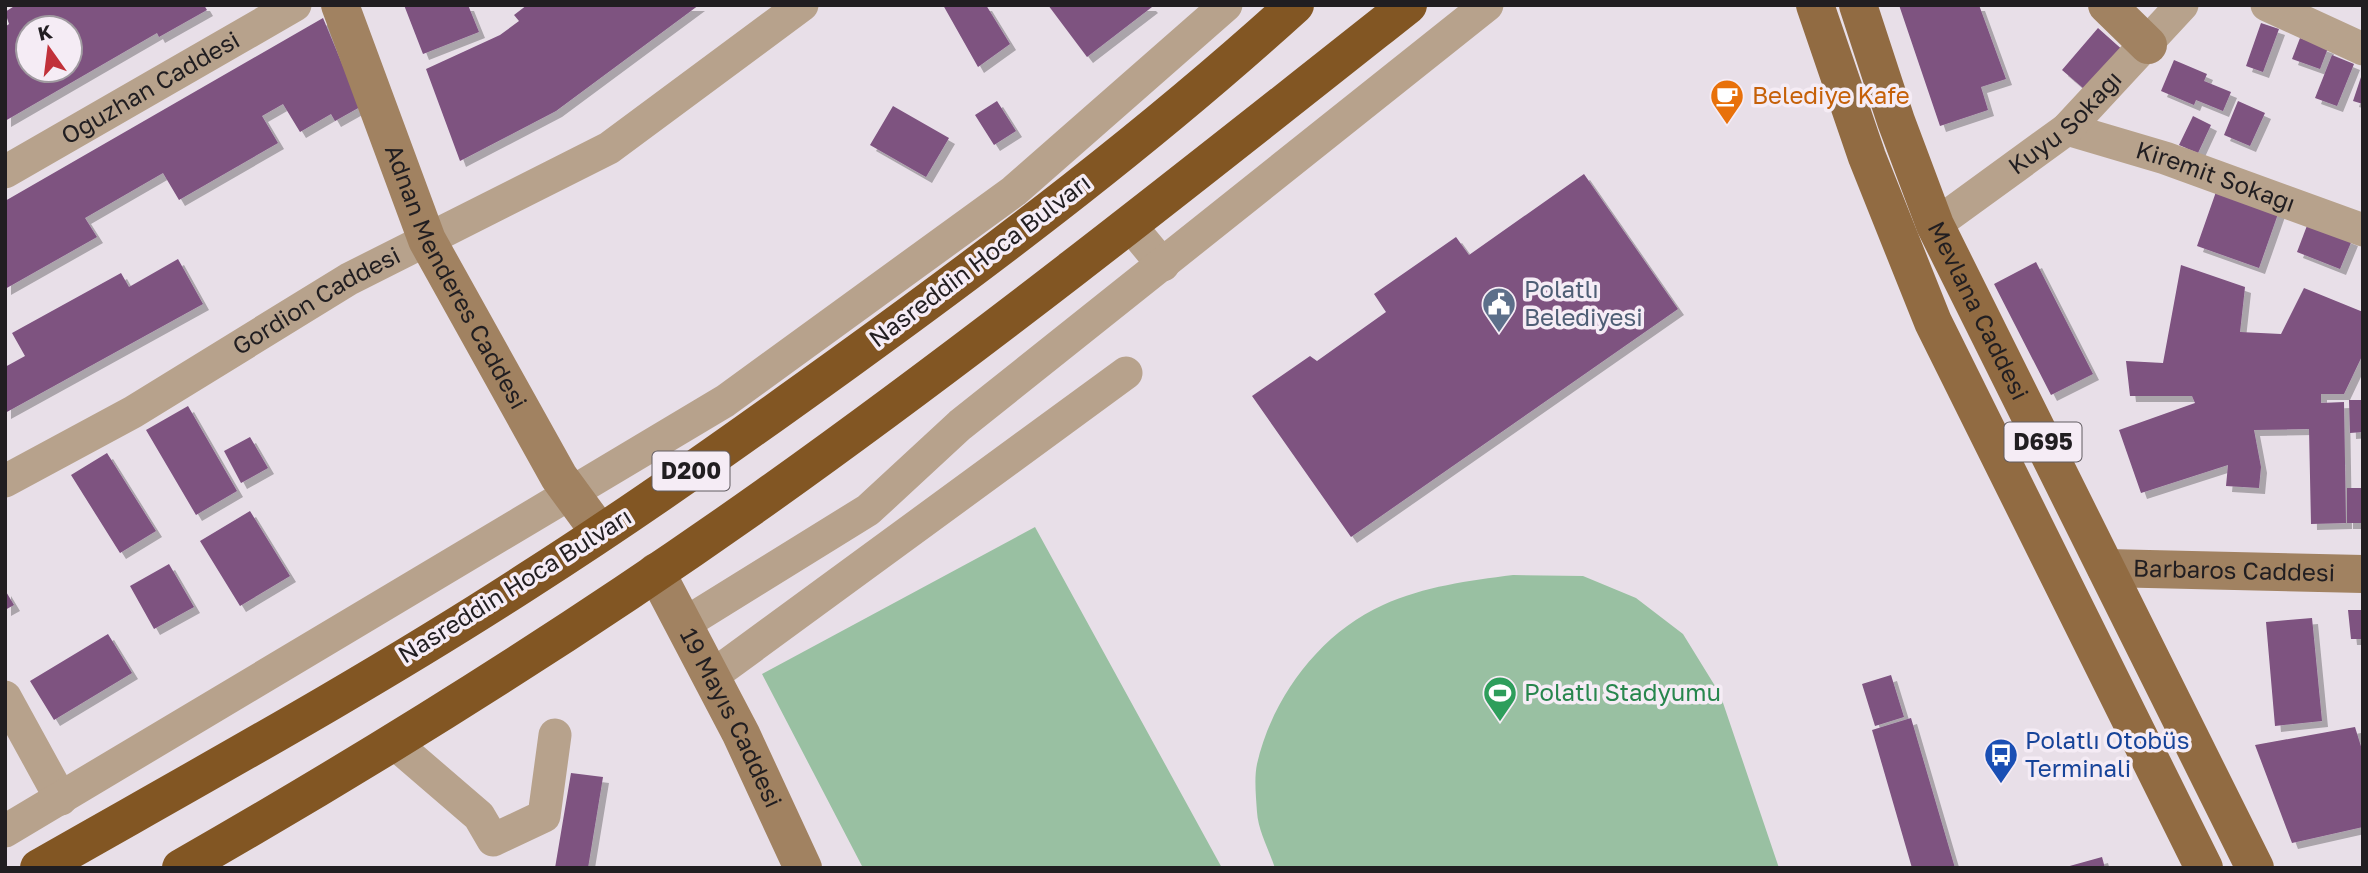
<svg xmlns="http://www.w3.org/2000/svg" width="2368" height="873" viewBox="0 0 2368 873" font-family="'Golos Text',sans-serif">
  <defs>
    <filter id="shadow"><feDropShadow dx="6" dy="6" stdDeviation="0" flood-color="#0004"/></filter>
  </defs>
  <rect width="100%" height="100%" fill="#e8dfe8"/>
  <!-- green -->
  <path fill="#99c0a2" d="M 1035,527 L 1222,868 L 863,868 L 762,674 Z
    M 1513,575 L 1583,576 L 1636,598 L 1683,634 L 1720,694 L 1779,868 L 1275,868 C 1269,850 1258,830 1257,812 C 1256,797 1254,778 1257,764 C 1272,698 1320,633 1383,605 C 1425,586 1468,581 1513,575 Z"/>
  <!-- building -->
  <path fill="#7e5280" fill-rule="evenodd" filter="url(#shadow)" d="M 16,5 L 204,5 L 207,10 L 159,37 L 157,33 L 5,121 L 5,27 L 9,24 L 5,12 ZM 28,28 L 70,28 L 70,70 L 28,70 Z
    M 404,5 L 468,5 L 479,32 L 423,54 Z
    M 527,5 L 699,5 L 556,111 L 460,161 L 426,69 L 500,35 L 519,21 L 514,15 Z
    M 943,5 L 986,5 L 1010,44 L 978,67 Z
    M 1048,5 L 1150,5 L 1152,7 L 1087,57 Z
    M 1899,5 L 1979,5 L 2006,79 L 1981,87 L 1988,110 L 1940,126 Z
    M 323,18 L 360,107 L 335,121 L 331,114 L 300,132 L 283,104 L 262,116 L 278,143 L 179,200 L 163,173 L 85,218 L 97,237 L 5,289 L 5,201 Z
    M 2261,23 L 2279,29 L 2263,72 L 2246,66 Z
    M 2098,28 L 2126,53 L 2090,94 L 2062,70 Z
    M 2300,38 L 2328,48 L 2320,69 L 2292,59 Z
    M 2332,55 L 2354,64 L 2337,106 L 2315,98 Z
    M 2174,60 L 2207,74 L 2204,81 L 2231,92 L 2223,111 L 2196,100 L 2194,105 L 2161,91 Z
    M 2362,74 L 2363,74 L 2363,104 L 2353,101 Z
    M 997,101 L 1016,131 L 994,145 L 975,115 Z
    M 2238,101 L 2265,113 L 2250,146 L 2224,135 Z
    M 893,106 L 949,138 L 926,177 L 870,145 Z
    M 2193,116 L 2211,125 L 2198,153 L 2179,145 Z
    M 1584,174 L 1678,309 L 1351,537 L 1252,396 L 1310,356 L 1317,361 L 1386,312 L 1374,294 L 1456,237 L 1469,255 Z
    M 2217,189 L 2279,211 L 2259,268 L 2197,246 Z
    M 2308,223 L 2352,240 L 2340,269 L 2297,252 Z
    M 178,259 L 203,304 L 5,413 L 5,367 L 25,356 L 12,333 L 121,273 L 129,287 Z
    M 2036,262 L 2093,374 L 2051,395 L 1994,284 Z
    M 2181,265 L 2245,287 L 2240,332 L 2281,334 L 2304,288 L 2363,312 L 2363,354 L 2344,394 L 2321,394 L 2321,403 L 2344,402 L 2346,523 L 2311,524 L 2309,429 L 2254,430 L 2261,467 L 2259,488 L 2226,486 L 2228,465 L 2141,493 L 2119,430 L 2195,403 L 2192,396 L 2130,396 L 2126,361 L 2163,363 Z
    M 2349,400 L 2363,400 L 2363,432 L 2350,433 Z
    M 188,406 L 237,491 L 196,515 L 146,430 Z
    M 250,437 L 268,468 L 241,483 L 224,451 Z
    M 107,453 L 156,531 L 120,553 L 71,475 Z
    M 2347,488 L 2363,488 L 2363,523 L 2347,523 Z
    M 250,511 L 290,576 L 240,606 L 200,541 Z
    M 169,564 L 194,607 L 154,629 L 130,586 Z
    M 5,590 L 14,605 L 5,610 Z
    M 2348,610 L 2363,610 L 2363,639 L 2351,639 Z
    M 2312,618 L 2322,721 L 2275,726 L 2266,622 Z
    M 108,634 L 132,673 L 54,720 L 30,681 Z
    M 1891,675 L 1904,717 L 1875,726 L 1862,684 Z
    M 1911,718 L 1955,868 L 1912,868 L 1872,730 Z
    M 2355,727 L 2363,753 L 2363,827 L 2292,843 L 2255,745 Z
    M 571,773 L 603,777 L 588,868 L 555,868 Z
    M 2102,857 L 2105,868 L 2066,868 L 2066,867 Z"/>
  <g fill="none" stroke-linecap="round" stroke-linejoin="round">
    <!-- street -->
    <g stroke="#b7a28c" stroke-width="33">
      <path d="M 2267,5 L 2363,49"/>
      <path id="s1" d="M 2067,129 L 2165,158 L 2363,230"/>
      <path id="s2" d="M 5,172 L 295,5"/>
      <path d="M 1129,224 L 1163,265"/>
      <path id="s3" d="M 1935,225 L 2067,129 L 2182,5"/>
      <path id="s4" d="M 5,481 L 133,412 L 349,279 L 609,148 L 802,5"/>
      <path d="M 684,624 L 868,510 L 960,425 L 1487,5"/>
      <path d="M 712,676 L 1126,373"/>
      <path d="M 5,697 L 61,799"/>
      <path d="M 393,742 L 479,816 L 493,840 L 544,816 L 555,735"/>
      <path d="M 5,831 L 725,401 L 1014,191 L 1226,5"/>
    </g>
    <!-- secondary -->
    <g stroke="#a18261" stroke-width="38">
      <path id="s5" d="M 340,5 L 427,240 L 559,477 L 600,533"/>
      <path d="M 2107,5 L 2148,45"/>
      <path id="s6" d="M 2106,568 L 2363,574"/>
      <path id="s7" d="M 656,572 L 741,734 L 803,868"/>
    </g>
    <!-- primary -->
    <g stroke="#916b42" stroke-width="38">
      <path d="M 1815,5 L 1867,157 L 1933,322 L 2204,868"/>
      <path id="s8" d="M 1858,5 L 1896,121 L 1935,225 L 2255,868"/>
    </g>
    <!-- highway -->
    <path stroke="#825623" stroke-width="38" d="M 39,868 C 204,774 370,683 529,580 C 637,511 741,437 845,362 C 1000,250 1153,134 1295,5
      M 181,868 C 382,753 578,630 767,496 C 986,340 1197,172 1408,5"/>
  </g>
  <!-- icons -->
  <defs>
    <g id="cafe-pin" transform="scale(1.75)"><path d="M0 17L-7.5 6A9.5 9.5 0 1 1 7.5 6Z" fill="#e8710a" stroke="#f5ecf5"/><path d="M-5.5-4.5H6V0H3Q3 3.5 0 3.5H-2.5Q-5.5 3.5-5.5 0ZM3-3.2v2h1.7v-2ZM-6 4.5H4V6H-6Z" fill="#fff"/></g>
    <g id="civic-pin" transform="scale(1.75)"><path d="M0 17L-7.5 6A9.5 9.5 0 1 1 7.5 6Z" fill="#5c6f8a" stroke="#f5ecf5"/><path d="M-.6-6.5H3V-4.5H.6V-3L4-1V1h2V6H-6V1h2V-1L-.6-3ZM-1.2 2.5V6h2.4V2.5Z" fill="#fff"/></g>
    <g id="stadium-pin" transform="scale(1.75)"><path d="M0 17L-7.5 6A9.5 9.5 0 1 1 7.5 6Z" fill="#2e9e5b" stroke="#f5ecf5"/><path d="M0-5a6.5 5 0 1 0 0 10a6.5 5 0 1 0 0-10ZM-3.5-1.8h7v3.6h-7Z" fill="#fff"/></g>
    <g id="bus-pin" transform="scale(1.75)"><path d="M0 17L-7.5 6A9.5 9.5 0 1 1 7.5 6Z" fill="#1a4fb4" stroke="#f5ecf5"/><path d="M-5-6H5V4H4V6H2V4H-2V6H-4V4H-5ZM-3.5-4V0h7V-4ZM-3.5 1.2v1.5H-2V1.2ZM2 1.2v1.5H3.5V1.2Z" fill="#fff"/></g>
  </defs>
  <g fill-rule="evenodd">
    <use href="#cafe-pin" x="1727" y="96"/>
    <use href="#civic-pin" x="1499" y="304"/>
    <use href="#stadium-pin" x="1500" y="693"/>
    <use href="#bus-pin" x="2001" y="755"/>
  </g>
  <g text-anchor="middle" stroke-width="7" stroke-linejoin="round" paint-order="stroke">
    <!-- shield labels -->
    <g fill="#f5ecf5" stroke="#615c61" stroke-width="2">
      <rect x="2004.5" y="422.5" width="77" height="39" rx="5"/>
      <rect x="652.5" y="451.5" width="77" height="39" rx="5"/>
    </g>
    <g font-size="23" font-weight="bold" fill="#211e21">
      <text x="2043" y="450">D695</text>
      <text x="691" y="479">D200</text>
    </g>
    <!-- street labels -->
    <g font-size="24" fill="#211e21" stroke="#f5ecf5">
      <text dy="8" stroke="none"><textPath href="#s2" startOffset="168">Oğuzhan Caddesi</textPath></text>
      <text dy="8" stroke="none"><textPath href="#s3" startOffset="166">Kuyu Sokağı</textPath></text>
      <text dy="8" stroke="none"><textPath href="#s1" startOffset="156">Kiremit Sokağı</textPath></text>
      <text transform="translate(980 261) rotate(-37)" y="8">Nasreddin Hoca Bulvarı</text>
      <text dy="8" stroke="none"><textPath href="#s5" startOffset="296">Adnan Menderes Caddesi</textPath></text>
      <text dy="8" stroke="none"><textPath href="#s4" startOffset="360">Gordion Caddesi</textPath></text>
      <text dy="8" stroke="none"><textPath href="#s8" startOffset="329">Mevlana Caddesi</textPath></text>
      <text dy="8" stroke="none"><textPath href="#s6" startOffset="128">Barbaros Caddesi</textPath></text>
      <text transform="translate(515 586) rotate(-32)" y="8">Nasreddin Hoca Bulvarı</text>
      <text dy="8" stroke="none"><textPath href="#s7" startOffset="164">19 Mayıs Caddesi</textPath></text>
    </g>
    <!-- food labels -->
    <g font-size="24" fill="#c56008" stroke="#f5ecf5" text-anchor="start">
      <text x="1752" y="104">Belediye Kafe</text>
    </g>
    <!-- service labels -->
    <g font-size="24" fill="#4e5e75" stroke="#f5ecf5" text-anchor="start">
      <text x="1524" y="298">Polatlı<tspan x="1524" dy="28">Belediyesi</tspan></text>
    </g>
    <!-- leisure labels -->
    <g font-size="24" fill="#27864d" stroke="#f5ecf5" text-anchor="start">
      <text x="1524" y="701">Polatlı Stadyumu</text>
    </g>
    <!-- transit labels -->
    <g font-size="24" fill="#164399" stroke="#f5ecf5" text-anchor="start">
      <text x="2025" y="749">Polatlı Otobüs<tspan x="2025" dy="28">Terminali</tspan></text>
    </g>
  </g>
  <!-- border -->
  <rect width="2368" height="873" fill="none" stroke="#211e21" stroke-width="14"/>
  <!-- north arrow -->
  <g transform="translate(49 49) rotate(346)"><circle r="33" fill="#f5ecf5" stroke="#a09aa0" stroke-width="2"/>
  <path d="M0-5L12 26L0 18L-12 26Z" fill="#c1313a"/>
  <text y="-10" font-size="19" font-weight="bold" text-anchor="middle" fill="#211e21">K</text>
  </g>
</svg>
